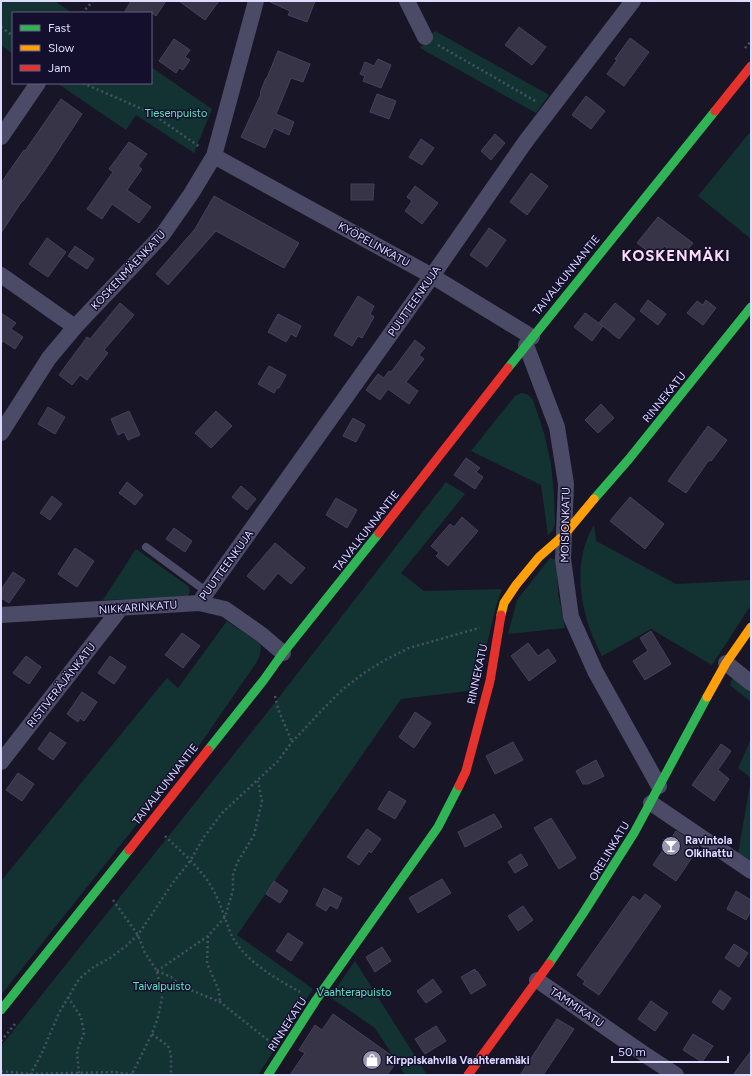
<svg xmlns="http://www.w3.org/2000/svg" width="752" height="1076" viewBox="0 0 752 1076" font-family="Figtree,sans-serif">
  <rect width="100%" height="100%" fill="#181626"/>
  <!-- green -->
  <path fill="#133333" d="M 1,1 L 55,1 L 72,13 L 13,13 L 13,54 L 1,45 Z
    M 435,31 L 549,95 L 536,113 L 420,48 Z
    M 151,67 L 212,109 L 194,153 L 136,115 L 126,130 L 57,83 L 151,83 Z
    M 751,131 L 751,239 L 698,196 Z
    M 521,393 L 527,394 L 533,400 L 544,433 L 551,464 L 554,495 L 555,524 L 553,530 L 548,535 L 541,485 L 471,451 L 515,396 Z
    M 446,482 L 465,494 L 401,573 L 424,591 L 502,589 L 496,606 L 476,690 L 401,699 L 237,935 L 313,989 L 258,1075 L 1,1075 L 1,1046 L 266,714 Z
    M 594,525 L 596,541 L 676,584 L 751,580 L 751,605 L 712,665 L 651,629 L 602,656 C 581,617 570,565 594,525 Z
    M 136,549 L 188,586 C 191,590 190,593 187,597 L 103,600 Z
    M 550,558 L 554,559 L 557,562 L 558,593 L 565,628 L 508,634 L 517,600 Z
    M 227,621 L 258,642 L 261,646 L 260,655 L 256,663 L 196,750 L 1,995 L 1,881 L 167,678 L 178,688 Z
    M 733,677 L 751,691 L 751,702 L 730,685 Z
    M 751,739 L 751,778 L 738,768 Z
    M 751,779 L 751,864 L 738,854 Z
    M 355,961 L 427,1075 L 405,1075 L 397,1062 L 398,1059 L 393,1056 L 375,1028 L 330,997 Z"/>
  <!-- building -->
  <path fill="#373447" stroke="#454159" d="M 131,1 L 166,1 L 156,16 L 152,13 L 124,13 Z
    M 179,1 L 219,1 L 205,20 Z
    M 268,1 L 315,1 L 307,22 L 288,15 L 290,11 Z
    M 519,27 L 546,47 L 532,65 L 505,45 Z
    M 630,38 L 649,52 L 624,86 L 607,74 L 617,60 L 615,59 Z
    M 174,39 L 190,50 L 185,57 L 190,60 L 183,70 L 179,68 L 176,73 L 159,61 Z
    M 278,51 L 310,64 L 303,82 L 291,78 L 276,114 L 294,122 L 289,135 L 274,128 L 265,148 L 241,137 L 261,94 L 260,93 L 266,78 L 267,78 Z
    M 378,59 L 391,65 L 381,88 L 363,81 L 365,76 L 360,74 L 365,62 L 374,66 Z
    M 377,94 L 396,101 L 389,119 L 370,112 Z
    M 586,96 L 605,111 L 591,129 L 572,115 Z
    M 61,99 L 82,114 L 47,167 L 23,201 L 22,201 L 1,233 L 1,183 L 24,150 L 25,151 Z
    M 495,134 L 505,143 L 491,160 L 481,151 Z
    M 421,139 L 434,148 L 422,165 L 409,157 Z
    M 129,142 L 147,154 L 138,166 L 142,169 L 127,190 L 151,207 L 139,223 L 112,204 L 102,219 L 87,209 L 113,172 L 109,169 Z
    M 531,173 L 548,186 L 527,215 L 510,202 Z
    M 351,184 L 374,184 L 373,200 L 351,200 Z
    M 415,186 L 438,203 L 422,224 L 405,211 L 412,201 L 407,197 Z
    M 214,196 L 299,243 L 284,268 L 216,231 L 168,285 L 156,274 L 195,229 Z
    M 658,217 L 693,243 L 680,259 L 664,246 L 656,257 L 637,243 Z
    M 489,228 L 506,240 L 487,267 L 470,255 Z
    M 47,238 L 66,252 L 48,277 L 29,264 Z
    M 75,246 L 94,259 L 87,269 L 68,256 Z
    M 358,296 L 374,306 L 370,314 L 374,317 L 362,338 L 358,336 L 352,346 L 334,335 Z
    M 648,300 L 666,314 L 658,325 L 640,311 Z
    M 706,300 L 716,308 L 703,325 L 687,313 L 697,301 L 703,305 Z
    M 120,303 L 134,315 L 104,350 L 108,353 L 87,380 L 80,375 L 72,385 L 59,375 L 87,337 L 90,339 Z
    M 615,303 L 635,319 L 619,339 L 599,323 Z
    M 1,313 L 16,323 L 11,329 L 23,337 L 15,349 L 3,341 L 1,344 Z
    M 585,313 L 603,326 L 592,341 L 574,327 Z
    M 278,314 L 301,326 L 296,337 L 291,334 L 286,342 L 268,332 Z
    M 415,340 L 425,348 L 419,355 L 424,359 L 406,382 L 418,391 L 409,404 L 388,389 L 380,400 L 366,390 L 378,374 L 384,378 L 389,371 L 391,372 Z
    M 269,366 L 286,375 L 279,388 L 277,388 L 274,393 L 258,384 Z
    M 601,404 L 614,418 L 598,433 L 585,420 Z
    M 48,407 L 65,417 L 55,434 L 38,424 Z
    M 129,411 L 140,435 L 128,440 L 124,432 L 118,435 L 111,419 Z
    M 216,411 L 232,426 L 211,448 L 195,433 Z
    M 353,418 L 365,425 L 356,442 L 343,436 Z
    M 708,426 L 727,440 L 711,461 L 709,460 L 686,493 L 668,481 Z
    M 466,458 L 480,468 L 476,472 L 483,477 L 475,489 L 454,475 Z
    M 127,482 L 143,495 L 135,505 L 119,493 Z
    M 241,486 L 256,499 L 247,510 L 232,497 Z
    M 52,496 L 62,504 L 50,520 L 40,513 Z
    M 630,497 L 664,524 L 645,549 L 610,521 Z
    M 336,498 L 357,510 L 347,528 L 326,515 Z
    M 462,517 L 478,531 L 448,566 L 436,556 L 439,553 L 431,546 L 450,524 L 454,527 Z
    M 174,528 L 192,541 L 185,552 L 166,539 Z
    M 275,543 L 305,568 L 291,584 L 278,573 L 264,590 L 247,576 Z
    M 75,548 L 94,561 L 77,587 L 58,574 Z
    M 13,572 L 25,580 L 9,603 L 1,598 L 1,590 Z
    M 651,631 L 671,664 L 645,680 L 633,661 L 648,651 L 640,638 Z
    M 182,633 L 200,646 L 183,668 L 165,655 Z
    M 528,643 L 538,656 L 548,649 L 556,661 L 529,681 L 511,656 Z
    M 26,656 L 41,667 L 29,684 L 13,673 Z
    M 110,656 L 126,667 L 114,684 L 98,673 Z
    M 82,692 L 97,702 L 84,721 L 80,718 L 78,722 L 67,714 Z
    M 415,712 L 431,723 L 414,748 L 399,737 Z
    M 50,732 L 66,743 L 53,760 L 38,749 Z
    M 513,742 L 523,760 L 495,774 L 486,756 Z
    M 721,744 L 731,751 L 718,770 L 729,779 L 714,801 L 692,785 Z
    M 596,760 L 604,776 L 588,784 L 583,784 L 576,771 Z
    M 18,773 L 34,784 L 22,801 L 6,790 Z
    M 389,791 L 406,801 L 395,819 L 378,809 Z
    M 494,814 L 502,827 L 465,847 L 458,832 Z
    M 551,818 L 576,858 L 559,869 L 534,828 Z
    M 367,829 L 381,839 L 371,853 L 369,851 L 359,865 L 347,857 Z
    M 676,831 L 699,847 L 676,881 L 653,865 Z
    M 521,854 L 528,865 L 515,873 L 508,862 Z
    M 442,879 L 451,893 L 418,913 L 409,898 Z
    M 274,881 L 288,891 L 280,903 L 266,894 Z
    M 324,888 L 342,898 L 337,909 L 330,905 L 326,911 L 316,905 Z
    M 736,891 L 751,900 L 751,911 L 746,920 L 727,909 Z
    M 645,894 L 661,906 L 599,995 L 583,984 L 585,981 L 577,975 L 633,896 L 640,901 Z
    M 523,906 L 533,920 L 518,931 L 508,916 Z
    M 288,933 L 303,943 L 291,961 L 276,951 Z
    M 734,944 L 748,953 L 739,967 L 725,958 Z
    M 382,947 L 391,961 L 375,972 L 366,957 Z
    M 475,969 L 476,972 L 477,971 L 486,985 L 471,994 L 461,977 Z
    M 433,979 L 442,992 L 426,1003 L 417,991 Z
    M 720,990 L 731,998 L 723,1010 L 712,1002 Z
    M 651,1001 L 668,1013 L 655,1031 L 638,1019 Z
    M 333,1014 L 398,1060 L 387,1075 L 290,1075 L 305,1053 L 299,1050 L 315,1025 L 322,1030 Z
    M 557,1019 L 574,1029 L 543,1075 L 520,1075 Z
    M 436,1026 L 446,1041 L 425,1054 L 415,1039 Z
    M 693,1034 L 713,1046 L 702,1062 L 683,1050 Z
    M 751,1051 L 751,1075 L 733,1075 Z"/>
  <g fill="none" stroke-linecap="round" stroke-linejoin="round">
    <!-- path -->
    <path stroke="#445363" stroke-width="2.5" stroke-dasharray="2 3" stroke-linecap="butt" d="M 82,13 L 93,1
      M 1,27 L 13,36
      M 438,45 L 537,102
      M 745,48 L 751,41
      M 83,83 L 151,113 L 200,147
      M 275,696 L 278,709 L 292,742
      M 165,836 C 181,852 201,868 212,888 C 221,903 225,921 232,936 C 246,962 275,978 300,992
      M 113,900 L 138,935 L 145,953 L 157,971 L 162,998 L 158,1017 L 152,1034 L 132,1074
      M 208,936 L 207,963 L 219,991 L 220,1002
      M 157,971 L 208,936 L 225,917 L 233,890 L 233,875 L 237,863 L 254,835 L 262,801 L 258,781
      M 157,971 L 171,977 L 181,986 L 220,1002 L 269,1041
      M 68,997 L 81,1017 L 84,1033 L 77,1051 L 79,1073
      M 152,1034 L 168,1046 L 171,1054 L 171,1075
      M 1,1041 L 15,1024
      M 1,1071 L 30,1074 L 115,1072 L 135,1075
      M 30,1075 L 41,1055 L 59,1013 L 79,979 L 92,968 L 110,958 L 126,946 L 138,935 L 172,884 L 190,861 L 204,837 L 222,813 L 278,761 L 292,742 L 325,707 L 342,690 L 364,673 L 385,660 L 409,648 L 472,630 L 480,628"/>
    <!-- lane -->
    <path stroke="#4b4b67" stroke-width="8" d="M 146,547 L 207,592"/>
    <!-- street -->
    <path stroke="#4b4b67" stroke-width="16" d="M 407,1 L 425,37
      M 1,137 L 38,83
      M 214,156 L 432,276 L 532,337
      M 1,275 L 75,327
      M 526,345 L 557,427 L 566,484 L 563,559 L 571,617 L 595,671 L 659,786
      M 1,433 L 49,358 L 75,327 L 163,234 L 191,194 L 214,156 L 256,1
      M 199,603 L 432,276 L 526,141 L 633,1
      M 1,615 L 199,603 L 225,609 L 262,635 L 283,653
      M 726,663 L 751,683
      M 1,762 L 120,609
      M 651,803 L 751,871
      M 537,980 L 647,1056 L 676,1075"/>
    <!-- fast -->
    <path stroke="#30b455" stroke-width="9" d="M 508,368 L 715,111
      M 594,499 L 629,459 L 751,307
      M 208,750 L 263,681 L 283,653 L 379,533
      M 549,964 L 582,915 L 634,833 L 707,697
      M 1,1010 L 129,850
      M 268,1075 L 316,1000 L 438,827 L 459,786"/>
    <!-- slow -->
    <path stroke="#ff9f0a" stroke-width="9" d="M 501,615 L 504,603 L 516,585 L 539,557 L 565,534 L 594,499
      M 707,697 L 726,663 L 751,627"/>
    <!-- jam -->
    <path stroke="#e5322d" stroke-width="9" d="M 715,111 L 751,66
      M 379,533 L 508,368
      M 459,786 L 466,771 L 490,681 L 501,615
      M 129,850 L 208,750
      M 468,1075 L 549,964"/>
  </g>
  <!-- icons -->
  <defs>
    <g id="bar-disc" transform="scale(1)"><circle r="9.5" fill="#9996b3" stroke="#130f2d"/><path d="M-6-5H6L.8 .8V4.5H3.5V6h-7V4.5H-.8V.8Z" fill="#fff"/></g>
    <g id="shop-disc" transform="scale(1)"><circle r="9.5" fill="#9996b3" stroke="#130f2d"/><path d="M-5-2.5h2.3a2.7 3.5 0 0 1 5.4 0H5L5.5 6h-11ZM-1.5-2.5h3a1.5 2.3 0 0 0-3 0Z" fill="#fff"/></g>
  </defs>
  <g fill-rule="evenodd">
    <use href="#bar-disc" x="671" y="846"/>
    <use href="#shop-disc" x="372" y="1060"/>
  </g>
  <g text-anchor="middle" stroke-width="3" stroke-linejoin="round" paint-order="stroke">
    <!-- park labels -->
    <g font-size="11" fill="#5de9c0" stroke="#130f2d">
      <text x="176" y="117">Tiesenpuisto</text>
      <text x="162" y="990">Taivalpuisto</text>
      <text x="354" y="996">Vaahterapuisto</text>
    </g>
    <!-- street labels -->
    <g font-size="11" fill="#dedbff" stroke="#130f2d">
      <text transform="translate(374 244) rotate(29)" y="4">KYÖPELINKATU</text>
      <text transform="translate(128 270) rotate(-47)" y="4">KOSKENMÄENKATU</text>
      <text transform="translate(566 275) rotate(-51)" y="4">TAIVALKUNNANTIE</text>
      <text transform="translate(414 301) rotate(-55)" y="4">PUUTTEENKUJA</text>
      <text transform="translate(664 397) rotate(-51)" y="4">RINNEKATU</text>
      <text transform="translate(565 525) rotate(-89)" y="4">MOISIONKATU</text>
      <text transform="translate(366 531) rotate(-52)" y="4">TAIVALKUNNANTIE</text>
      <text transform="translate(226 565) rotate(-54)" y="4">PUUTTEENKUJA</text>
      <text transform="translate(138 607) rotate(-4)" y="4">NIKKARINKATU</text>
      <text transform="translate(477 674) rotate(-78)" y="4">RINNEKATU</text>
      <text transform="translate(61 685) rotate(-52)" y="4">RISTIVERÄJÄNKATU</text>
      <text transform="translate(165 784) rotate(-52)" y="4">TAIVALKUNNANTIE</text>
      <text transform="translate(609 851) rotate(-59)" y="4">ORELINKATU</text>
      <text transform="translate(577 1007) rotate(34)" y="4">TAMMIKATU</text>
      <text transform="translate(287 1024) rotate(-57)" y="4">RINNEKATU</text>
    </g>
    <!-- poi labels -->
    <g font-size="11" font-weight="bold" fill="#dedbff" stroke="#130f2d" text-anchor="start">
      <text x="685" y="844">Ravintola<tspan x="685" dy="13">Olkihattu</tspan></text>
      <text x="386" y="1064">Kirppiskahvila Vaahteramäki</text>
    </g>
    <!-- district labels -->
    <g font-size="15" font-weight="bold" letter-spacing="1" fill="#ffddf4" stroke="#130f2d">
      <text x="676" y="261">KOSKENMÄKI</text>
    </g>
  </g>
  <!-- border -->
  <rect width="752" height="1076" fill="none" stroke="#dedbff" stroke-width="4"/>
  <!-- legend -->
  <rect x="12" y="12" width="140" height="72" fill="#130f2d" stroke="#646181"/>
  <rect x="20" y="25" width="20" height="6" fill="#30b455" stroke="#646181"/>
  <text x="48" y="32" font-size="12" fill="#dedbff">Fast</text>
  <rect x="20" y="45" width="20" height="6" fill="#ff9f0a" stroke="#646181"/>
  <text x="48" y="52" font-size="12" fill="#dedbff">Slow</text>
  <rect x="20" y="65" width="20" height="6" fill="#e5322d" stroke="#646181"/>
  <text x="48" y="72" font-size="12" fill="#dedbff">Jam</text>
  <!-- scale -->
  <path d="M612 1056v6h116v-6" fill="none" stroke="#dedbff" stroke-width="2"/>
  <text x="618" y="1056" font-size="12" fill="#dedbff" stroke="#130f2d" stroke-width="3" paint-order="stroke">50 m</text>
</svg>
